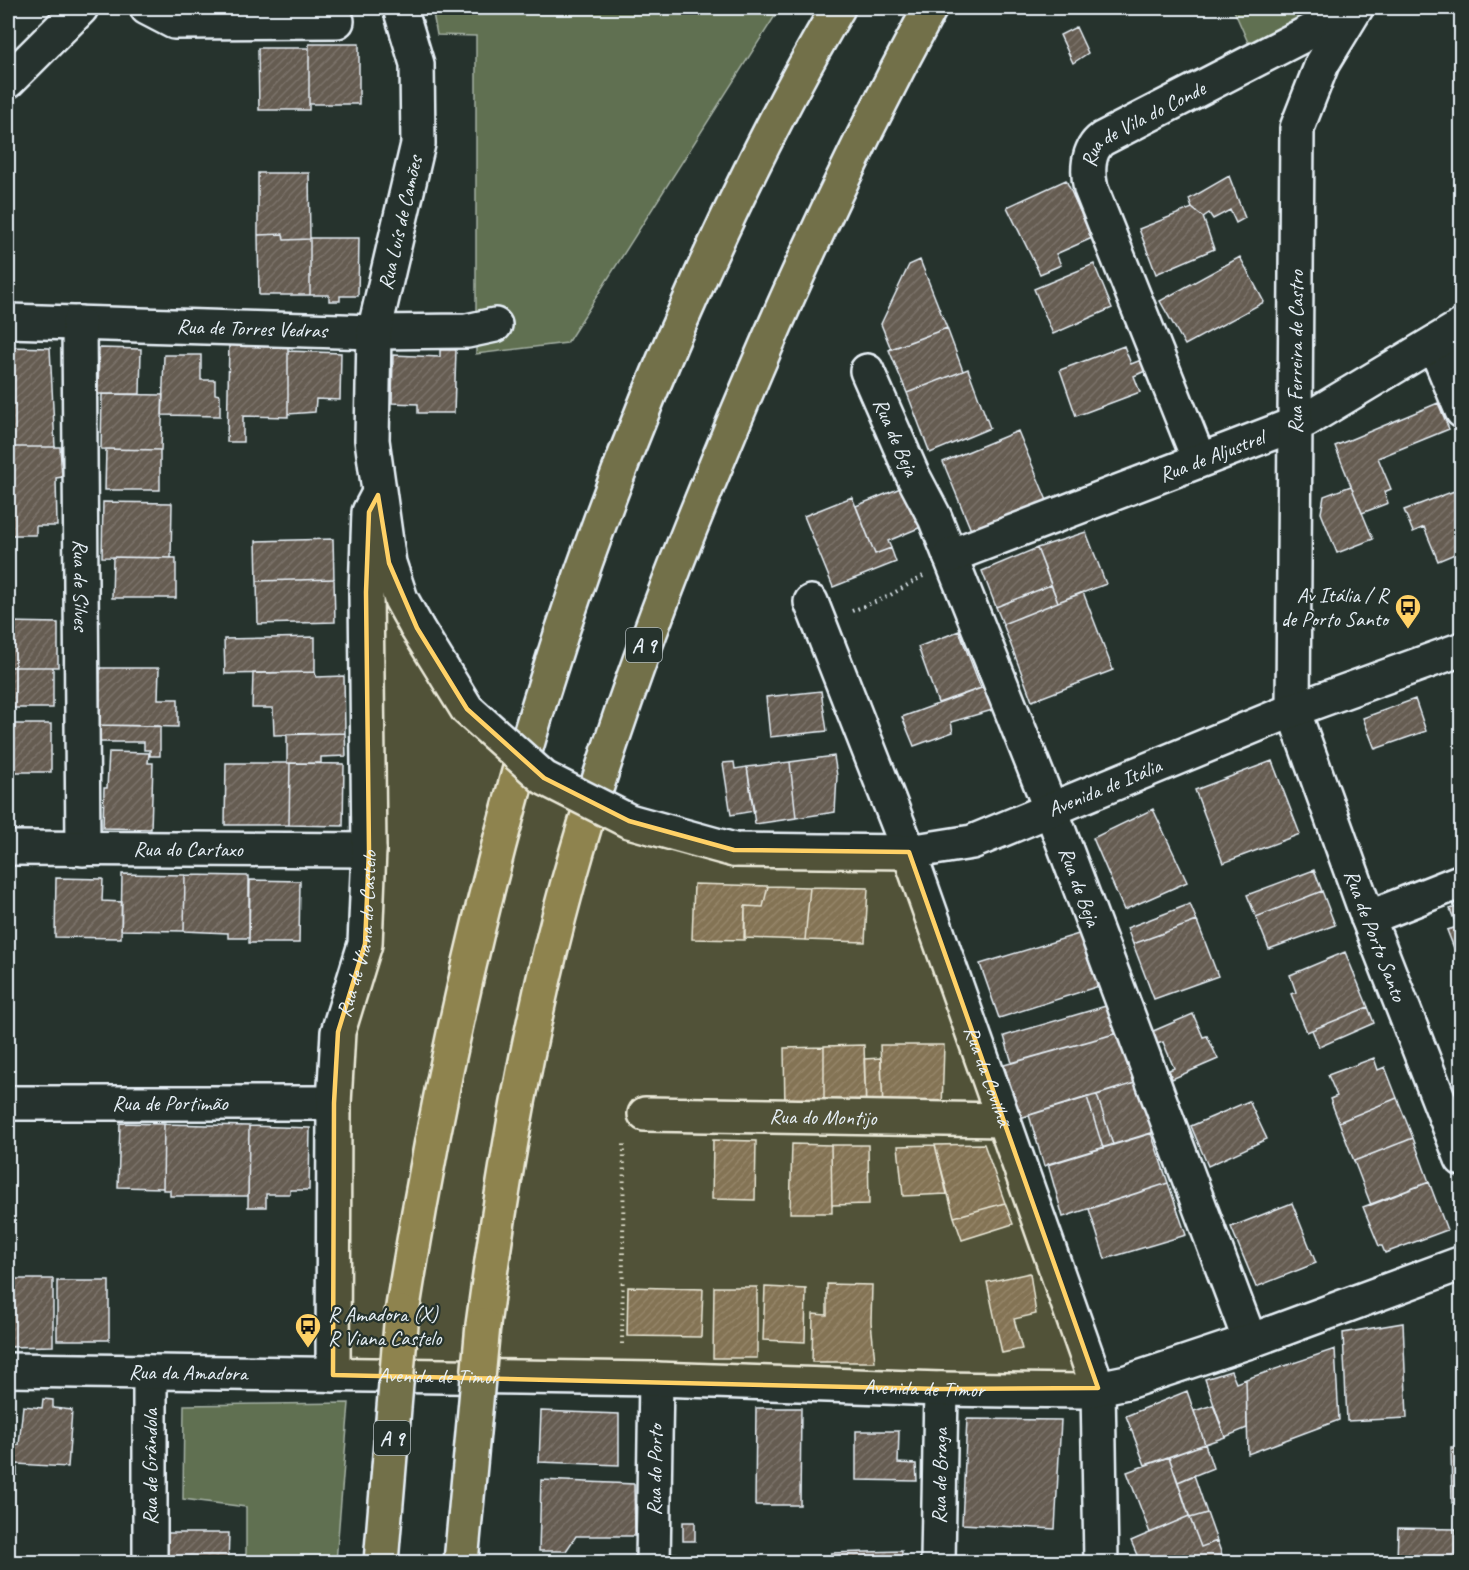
<svg xmlns="http://www.w3.org/2000/svg" width="1469" height="1570" viewBox="0 0 1469 1570" font-family="Caveat,sans-serif">
  <defs>
    <pattern id="building-hatch" width="6" height="6" patternUnits="userSpaceOnUse" patternTransform="scale(1.5)"><rect width="6" height="6" fill="#655b51"/><path d="M-1 1l2-2M0 6l6-6M5 7l2-2" fill="none" stroke="#7b736b"/></pattern>
  </defs>
  <rect width="100%" height="100%" fill="#26332d"/>
  <filter id="ink" filterUnits="userSpaceOnUse"><feTurbulence type="fractalNoise" baseFrequency=".0167" numOctaves="2"/><feDisplacementMap in="SourceGraphic" scale="12" xChannelSelector="R" yChannelSelector="G"/><feConvolveMatrix kernelMatrix="1 2 1 2 8 2 1 2 1" color-interpolation-filters="sRGB"/></filter>
  <g filter="url(#ink)">
    <!-- green -->
    <path fill="#617051" stroke="#a4b0a4" stroke-width="1.5" d="M 432,8 L 780,8 L 567,343 L 476,354 L 476,36 L 437,35 Z
      M 1233,8 L 1323,8 L 1250,47 Z
      M 349,1403 L 336,1562 L 246,1562 L 246,1507 L 183,1499 L 184,1405 Z
      M 671,1553 L 778,1562 L 671,1562 Z"/>
    <!-- building -->
    <path fill="url(#building-hatch)" stroke="#e8f1f8" stroke-width="1.5" d="M 1076,27 L 1088,53 L 1073,63 L 1060,35 Z
      M 309,44 L 359,44 L 359,104 L 309,104 Z
      M 258,48 L 309,48 L 309,110 L 259,110 Z
      M 258,173 L 309,173 L 310,239 L 284,240 L 283,234 L 258,235 Z
      M 1229,176 L 1245,218 L 1236,223 L 1230,210 L 1213,219 L 1209,213 L 1203,217 L 1192,208 L 1189,199 Z
      M 1066,180 L 1092,238 L 1056,254 L 1061,265 L 1040,274 L 1007,207 Z
      M 1192,208 L 1203,217 L 1214,249 L 1156,274 L 1139,229 Z
      M 283,234 L 284,240 L 310,239 L 310,295 L 259,295 L 258,235 Z
      M 310,238 L 359,238 L 358,296 L 340,296 L 340,301 L 329,301 L 329,295 L 310,295 Z
      M 1240,257 L 1264,302 L 1185,345 L 1160,301 Z
      M 920,260 L 947,328 L 891,349 L 881,324 L 909,265 Z
      M 1094,264 L 1112,308 L 1053,334 L 1034,289 Z
      M 947,328 L 963,371 L 907,393 L 889,350 Z
      M 229,344 L 288,345 L 288,417 L 243,416 L 243,442 L 227,442 Z
      M 1124,346 L 1131,364 L 1141,360 L 1145,371 L 1134,376 L 1140,392 L 1076,416 L 1060,370 Z
      M 8,347 L 50,348 L 55,447 L 8,447 Z
      M 99,348 L 141,349 L 140,394 L 98,394 Z
      M 440,350 L 456,350 L 454,413 L 418,413 L 418,404 L 392,403 L 393,355 L 440,357 Z
      M 288,351 L 341,353 L 340,400 L 316,399 L 315,412 L 288,414 Z
      M 164,355 L 201,355 L 201,380 L 215,380 L 215,394 L 220,395 L 220,416 L 162,415 Z
      M 968,369 L 990,428 L 930,453 L 907,393 Z
      M 102,394 L 163,395 L 161,450 L 101,449 Z
      M 1438,403 L 1449,429 L 1378,458 L 1391,489 L 1384,492 L 1388,503 L 1362,513 L 1335,446 Z
      M 1018,431 L 1048,503 L 973,535 L 943,462 Z
      M 8,447 L 60,447 L 62,477 L 56,478 L 57,526 L 36,526 L 36,535 L 8,535 Z
      M 106,449 L 160,450 L 160,490 L 105,490 Z
      M 1351,486 L 1373,539 L 1337,553 L 1321,513 L 1324,496 Z
      M 903,487 L 921,527 L 888,541 L 891,548 L 875,554 L 856,506 Z
      M 1462,488 L 1462,551 L 1438,561 L 1424,527 L 1413,532 L 1404,510 Z
      M 852,497 L 875,554 L 891,548 L 896,562 L 833,587 L 804,516 Z
      M 103,502 L 172,503 L 171,558 L 102,557 Z
      M 1086,532 L 1106,584 L 1058,602 L 1037,548 Z
      M 333,539 L 334,579 L 257,581 L 256,541 Z
      M 1037,548 L 1051,585 L 996,607 L 982,571 Z
      M 113,557 L 176,558 L 176,598 L 112,598 Z
      M 334,579 L 335,622 L 258,624 L 257,581 Z
      M 1051,585 L 1058,602 L 1003,624 L 996,607 Z
      M 1083,592 L 1113,670 L 1032,701 L 1003,624 Z
      M 8,622 L 58,623 L 58,667 L 8,667 Z
      M 959,631 L 981,688 L 938,703 L 918,647 Z
      M 315,637 L 315,672 L 225,674 L 224,639 Z
      M 8,667 L 53,667 L 53,708 L 8,708 Z
      M 100,668 L 159,668 L 158,699 L 178,699 L 178,727 L 100,725 Z
      M 315,672 L 316,677 L 344,676 L 345,733 L 274,735 L 273,708 L 252,708 L 253,673 Z
      M 987,686 L 996,709 L 951,722 L 953,732 L 914,746 L 902,717 Z
      M 821,691 L 827,731 L 770,737 L 766,697 Z
      M 1415,699 L 1426,731 L 1375,749 L 1363,718 Z
      M 8,724 L 51,724 L 51,772 L 8,772 Z
      M 100,725 L 160,726 L 160,756 L 150,756 L 150,750 L 144,750 L 144,742 L 100,742 Z
      M 345,733 L 346,756 L 321,757 L 321,763 L 287,763 L 287,734 Z
      M 109,752 L 149,753 L 148,763 L 153,763 L 151,829 L 103,828 L 104,788 L 107,788 Z
      M 834,756 L 837,776 L 835,812 L 796,818 L 790,762 Z
      M 1272,761 L 1300,834 L 1223,863 L 1195,790 Z
      M 734,762 L 735,769 L 747,767 L 754,811 L 731,815 L 723,763 Z
      M 790,762 L 796,818 L 755,824 L 747,767 Z
      M 226,763 L 290,763 L 289,825 L 225,825 Z
      M 290,763 L 344,764 L 343,826 L 289,825 Z
      M 1153,809 L 1187,882 L 1124,910 L 1093,838 Z
      M 1314,870 L 1322,891 L 1256,917 L 1247,895 Z
      M 122,874 L 185,875 L 184,931 L 121,930 Z
      M 185,875 L 249,876 L 249,938 L 228,938 L 228,933 L 184,931 Z
      M 56,878 L 103,879 L 102,901 L 122,902 L 121,938 L 55,937 Z
      M 250,880 L 300,881 L 299,943 L 249,943 Z
      M 694,884 L 768,886 L 763,907 L 745,906 L 745,940 L 692,939 Z
      M 768,886 L 810,887 L 805,940 L 744,938 L 745,906 L 763,907 Z
      M 810,887 L 868,888 L 865,942 L 805,940 Z
      M 1322,891 L 1335,925 L 1269,949 L 1256,917 Z
      M 1190,904 L 1197,921 L 1133,944 L 1127,928 Z
      M 1462,905 L 1462,946 L 1454,948 L 1447,930 L 1457,927 L 1450,909 Z
      M 1197,921 L 1218,976 L 1154,999 L 1133,944 Z
      M 1082,933 L 1099,986 L 999,1018 L 980,964 Z
      M 1345,952 L 1368,1007 L 1307,1032 L 1291,994 L 1296,992 L 1290,975 Z
      M 1106,1006 L 1118,1033 L 1012,1063 L 1004,1036 Z
      M 1368,1007 L 1374,1023 L 1319,1047 L 1312,1030 Z
      M 1193,1014 L 1203,1037 L 1207,1036 L 1218,1059 L 1172,1079 L 1169,1070 L 1174,1068 L 1163,1042 L 1157,1044 L 1151,1032 Z
      M 1118,1033 L 1138,1082 L 1020,1118 L 1004,1065 Z
      M 864,1045 L 866,1108 L 824,1108 L 824,1046 Z
      M 880,1045 L 944,1045 L 942,1108 L 883,1108 Z
      M 824,1047 L 824,1108 L 785,1109 L 784,1048 Z
      M 881,1058 L 883,1108 L 866,1108 L 864,1059 Z
      M 1374,1058 L 1378,1070 L 1385,1067 L 1397,1098 L 1339,1122 L 1330,1099 L 1337,1096 L 1328,1075 Z
      M 1138,1082 L 1156,1132 L 1113,1145 L 1097,1095 Z
      M 1097,1095 L 1113,1145 L 1103,1148 L 1087,1097 Z
      M 1087,1097 L 1103,1148 L 1044,1166 L 1029,1115 Z
      M 1397,1098 L 1413,1138 L 1354,1161 L 1339,1122 Z
      M 1249,1101 L 1267,1139 L 1208,1166 L 1191,1126 Z
      M 120,1123 L 164,1124 L 163,1188 L 118,1187 Z
      M 164,1124 L 249,1126 L 248,1196 L 170,1196 L 170,1190 L 163,1190 Z
      M 249,1126 L 310,1128 L 309,1190 L 290,1190 L 290,1194 L 266,1194 L 266,1207 L 248,1207 Z
      M 1151,1133 L 1168,1183 L 1063,1217 L 1048,1164 Z
      M 1413,1138 L 1429,1182 L 1371,1205 L 1354,1161 Z
      M 713,1140 L 756,1141 L 755,1200 L 712,1199 Z
      M 792,1144 L 831,1145 L 832,1213 L 790,1213 Z
      M 984,1144 L 1005,1203 L 954,1217 L 935,1145 Z
      M 831,1145 L 868,1145 L 869,1204 L 832,1205 Z
      M 935,1145 L 947,1194 L 903,1196 L 898,1146 Z
      M 1429,1182 L 1447,1230 L 1385,1253 L 1382,1246 L 1379,1246 L 1363,1207 Z
      M 1168,1183 L 1186,1235 L 1105,1259 L 1089,1209 Z
      M 1005,1203 L 1013,1224 L 962,1240 L 954,1217 Z
      M 1292,1203 L 1316,1263 L 1256,1287 L 1231,1227 Z
      M 1030,1273 L 1036,1314 L 1014,1319 L 1022,1349 L 1002,1353 L 987,1282 Z
      M 8,1279 L 53,1279 L 53,1346 L 8,1347 Z
      M 57,1281 L 109,1281 L 109,1340 L 57,1340 Z
      M 827,1284 L 872,1285 L 871,1322 L 875,1362 L 812,1362 L 813,1314 L 827,1315 Z
      M 628,1287 L 703,1289 L 701,1337 L 627,1336 Z
      M 714,1287 L 757,1287 L 757,1358 L 713,1358 Z
      M 765,1287 L 806,1289 L 805,1342 L 763,1340 Z
      M 1403,1323 L 1407,1418 L 1347,1421 L 1343,1333 Z
      M 1335,1349 L 1339,1420 L 1248,1454 L 1246,1379 Z
      M 1231,1371 L 1236,1383 L 1246,1379 L 1247,1428 L 1225,1437 L 1205,1379 Z
      M 1187,1391 L 1205,1444 L 1145,1465 L 1126,1416 Z
      M 43,1399 L 53,1400 L 53,1408 L 72,1410 L 68,1467 L 17,1464 L 17,1475 L 8,1475 L 8,1445 L 19,1445 L 23,1406 L 42,1408 Z
      M 1213,1405 L 1225,1437 L 1205,1444 L 1194,1411 Z
      M 756,1408 L 801,1408 L 800,1505 L 755,1505 Z
      M 541,1411 L 619,1414 L 619,1465 L 539,1462 Z
      M 967,1419 L 1061,1420 L 1055,1529 L 962,1524 Z
      M 856,1431 L 899,1431 L 898,1463 L 916,1464 L 917,1481 L 856,1480 Z
      M 1205,1444 L 1213,1468 L 1178,1482 L 1169,1457 Z
      M 1451,1447 L 1462,1447 L 1462,1503 L 1452,1503 Z
      M 1169,1457 L 1189,1516 L 1150,1533 L 1127,1472 Z
      M 1194,1475 L 1207,1513 L 1190,1518 L 1178,1482 Z
      M 541,1480 L 634,1484 L 635,1536 L 576,1536 L 566,1551 L 539,1551 Z
      M 1207,1513 L 1217,1541 L 1201,1547 L 1190,1518 Z
      M 1189,1516 L 1201,1547 L 1217,1541 L 1224,1560 L 1140,1562 L 1131,1541 Z
      M 683,1522 L 695,1522 L 695,1541 L 683,1541 Z
      M 1398,1528 L 1456,1529 L 1455,1562 L 1397,1562 Z
      M 1456,1529 L 1462,1529 L 1462,1562 L 1455,1562 Z
      M 168,1533 L 229,1533 L 228,1562 L 168,1562 Z
      M 902,1551 L 902,1562 L 831,1562 L 831,1553 Z"/>
    <g fill="none" stroke-linecap="round" stroke-linejoin="round">
      <!-- minor casing -->
      <g stroke="#e8f1f8" stroke-width="38">
        <g id="minor">
          <path d="M 147,8 L 174,22 L 337,21"/>
          <path id="s1" d="M 8,321 L 374,332 L 467,331 L 495,325"/>
          <path id="s2" d="M 79,323 L 83,849"/>
          <path d="M 1434,344 L 1462,411"/>
          <path id="s3" d="M 867,371 L 913,476 L 935,518 L 1051,810 L 1250,1341"/>
          <path id="s4" d="M 1199,460 L 1091,189 C 1087,172 1087,150 1102,139 L 1356,8"/>
          <path id="s5" d="M 950,556 L 1306,420 L 1462,326"/>
          <path id="s6" d="M 811,602 L 909,852 L 1098,1388 L 1101,1562"/>
          <path id="s7" d="M 1293,710 L 1368,918 L 1462,1159"/>
          <path id="s8" d="M 8,848 L 369,850"/>
          <path d="M 1368,918 L 1462,881"/>
          <path id="s9" d="M 8,1103 L 334,1103"/>
          <path id="s10" d="M 645,1114 L 1004,1120"/>
          <path id="s11" d="M 333,1375 L 334,1103 L 338,1032 L 365,944 L 369,850 L 366,592 L 369,512 L 378,495"/>
          <path d="M 150,1562 L 150,1372"/>
          <path id="s12" d="M 653,1562 L 656,1379"/>
          <path id="s13" d="M 938,1562 L 941,1389"/>
        </g>
      </g>
      <!-- tertiary casing -->
      <g stroke="#e8f1f8" stroke-width="38">
        <g id="tertiary">
          <path d="M 400,8 L 417,64 L 418,144 L 374,332 L 372,440 L 389,563 L 401,599 L 417,628"/>
          <path d="M 8,81 L 81,8"/>
          <path id="s14" d="M 1293,710 L 1297,128 L 1322,64 L 1356,8"/>
          <path id="s15" d="M 734,850 L 909,852 L 972,842 L 1293,710 L 1462,649"/>
          <path id="s16" d="M 8,1370 L 656,1379 L 941,1389 L 1083,1391 L 1127,1382 L 1250,1341 L 1462,1263"/>
        </g>
      </g>
      <!-- motorway casing -->
      <g stroke="#e8f1f8" stroke-width="38">
        <path id="motorway" d="M 402,1313 C 459,953 547,613 699,280 C 741,187 786,95 838,8
          M 483,1325 C 503,1176 528,1028 568,883 C 609,736 662,594 721,453 C 783,301 852,152 930,8"/>
      </g>
      <!-- path -->
      <path stroke="#e8f1f8" stroke-width="4" stroke-dasharray="1.5 4.5" stroke-linecap="butt" d="M 852,611 L 887,597 L 923,576
        M 622,1344 L 624,1142"/>
      <!-- minor -->
      <use href="#minor" stroke="#26332d" stroke-width="33"/>
      <!-- tertiary -->
      <use href="#tertiary" stroke="#26332d" stroke-width="33"/>
      <!-- motorway -->
      <use href="#motorway" stroke="#726f4a" stroke-width="33"/>
      <!-- tertiary-bridge casing -->
      <g stroke="#e8f1f8" stroke-width="38" stroke-linecap="butt">
        <path id="tertiary-bridge" d="M 417,628 L 467,709 L 544,778 L 629,821 L 734,850"/>
      </g>
      <!-- motorway-bridge casing -->
      <g stroke="#e8f1f8" stroke-width="38" stroke-linecap="butt">
        <path id="motorway-bridge" d="M 381,1562 L 402,1313
          M 461,1562 L 483,1325"/>
      </g>
      <!-- tertiary-bridge -->
      <use href="#tertiary-bridge" stroke="#26332d" stroke-width="33"/>
      <!-- motorway-bridge -->
      <use href="#motorway-bridge" stroke="#726f4a" stroke-width="33"/>
    </g>
  </g>
  <!-- marked area -->
  <path fill="#ffd166" fill-opacity="0.2" stroke="#ffd166" stroke-width="4.5" stroke-linejoin="round" d="M 378,495 L 389,563 L 417,628 L 467,709 L 544,778 L 629,821 L 734,850 L 909,852 L 1098,1388 L 941,1389 L 333,1375 L 334,1103 L 338,1032 L 365,944 L 369,850 L 366,592 L 369,512 Z"/>
  <!-- icons -->
  <defs>
    <g id="bus-pin" transform="scale(1.35)"><path d="M0 17L-7.5 6A9.5 9.5 0 1 1 7.5 6Z" fill="#ffd166" stroke="#26332d"/><path d="M-5-6H5V4H4V6H2V4H-2V6H-4V4H-5ZM-3.5-4V0h7V-4ZM-3.5 1.2v1.5H-2V1.2ZM2 1.2v1.5H3.5V1.2Z" fill="#111"/></g>
  </defs>
  <g fill-rule="evenodd">
    <use href="#bus-pin" x="1408" y="607"/>
    <use href="#bus-pin" x="308" y="1326"/>
  </g>
  <g text-anchor="middle" stroke-width="4.5" stroke-linejoin="round" paint-order="stroke">
    <!-- shield labels -->
    <g fill="#26332d" stroke="#aeb8bb" stroke-width="1.5">
      <rect x="626" y="628" width="36" height="34" rx="4.5"/>
      <rect x="374" y="1421" width="36" height="34" rx="4.5"/>
    </g>
    <g font-size="20" font-weight="bold" fill="#e8f1f8">
      <text x="644" y="652">A 9</text>
      <text x="392" y="1445">A 9</text>
    </g>
    <!-- street labels -->
    <g font-size="21" fill="#e8f1f8" stroke="#26332d">
      <text dy="7" stroke="none"><textPath href="#s4" startOffset="387">Rua de Vila do Conde</textPath></text>
      <text transform="translate(400 223) rotate(-77)" y="7">Rua Luís de Camões</text>
      <text dy="7" stroke="none"><textPath href="#s1" startOffset="244">Rua de Torres Vedras</textPath></text>
      <text dy="7" stroke="none"><textPath href="#s14" startOffset="358">Rua Ferreira de Castro</textPath></text>
      <text dy="7" stroke="none"><textPath href="#s3" startOffset="72">Rua de Beja</textPath></text>
      <text dy="7" stroke="none"><textPath href="#s5" startOffset="280">Rua de Aljustrel</textPath></text>
      <text dy="7" stroke="none"><textPath href="#s2" startOffset="262">Rua de Silves</textPath></text>
      <text dy="7" stroke="none"><textPath href="#s15" startOffset="382">Avenida de Itália</textPath></text>
      <text dy="7" stroke="none"><textPath href="#s8" startOffset="180">Rua do Cartaxo</textPath></text>
      <text dy="7" stroke="none"><textPath href="#s3" startOffset="558">Rua de Beja</textPath></text>
      <text dy="7" stroke="none"><textPath href="#s11" startOffset="444">Rua de Viana do Castelo</textPath></text>
      <text dy="7" stroke="none"><textPath href="#s7" startOffset="240">Rua de Porto Santo</textPath></text>
      <text dy="7" stroke="none"><textPath href="#s6" startOffset="506">Rua da Covilhã</textPath></text>
      <text dy="7" stroke="none"><textPath href="#s9" startOffset="162">Rua de Portimão</textPath></text>
      <text dy="7" stroke="none"><textPath href="#s10" startOffset="178">Rua do Montijo</textPath></text>
      <text dy="7" stroke="none"><textPath href="#s16" startOffset="180">Rua da Amadora</textPath></text>
      <text dy="7" stroke="none"><textPath href="#s16" startOffset="430">Avenida de Timor</textPath></text>
      <text dy="7" stroke="none"><textPath href="#s16" startOffset="916">Avenida de Timor</textPath></text>
      <text transform="translate(150 1467) rotate(-90)" y="7">Rua de Grândola</text>
      <text dy="7" stroke="none"><textPath href="#s12" startOffset="92">Rua do Porto</textPath></text>
      <text dy="7" stroke="none"><textPath href="#s13" startOffset="86">Rua de Braga</textPath></text>
    </g>
    <!-- poi labels -->
    <g font-size="21" fill="#e8f1f8" stroke="#26332d" text-anchor="end">
      <text x="1388" y="602">Av Itália / R<tspan x="1388" dy="24">de Porto Santo</tspan></text>
      <text x="328" y="1321" text-anchor="start">R Amadora (X)<tspan x="328" dy="24">R Viana Castelo</tspan></text>
    </g>
  </g>
  <!-- margin -->
  <rect width="1469" height="1570" fill="none" stroke="#26332d" stroke-width="30"/>
  <rect x="15" y="15" width="1439" height="1540" fill="none" stroke="#e8f1f8" stroke-width="2" filter="url(#ink)"/>
</svg>
